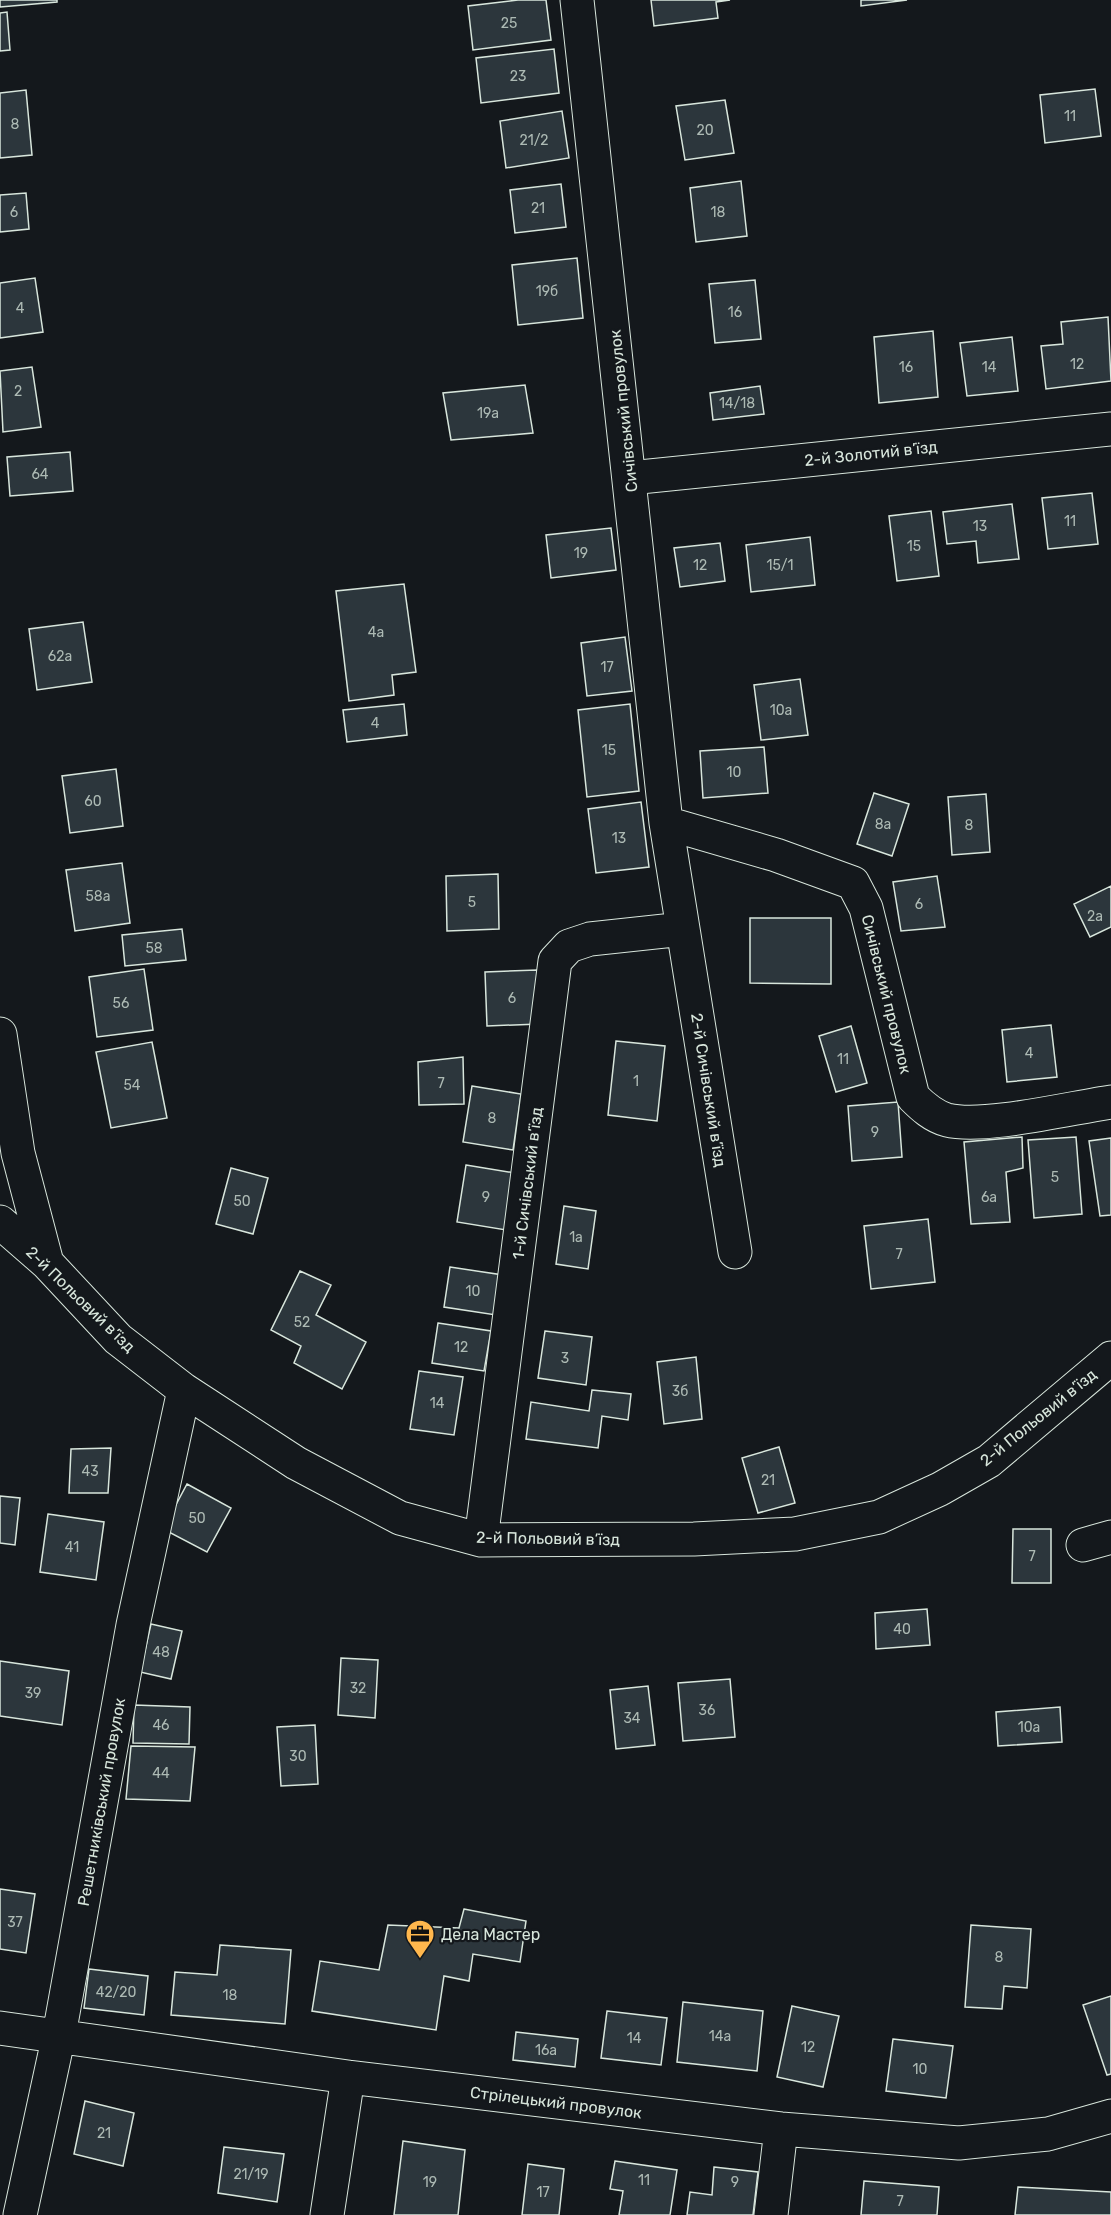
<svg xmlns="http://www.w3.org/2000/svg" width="1111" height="2215" viewBox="0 0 1111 2215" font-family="Rubik,sans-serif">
  <rect width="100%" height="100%" fill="#14181c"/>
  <!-- building -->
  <path fill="#2c363c" stroke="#d8e6dc" stroke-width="1.5" d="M 0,0 L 57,0 L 57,2 L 0,7 Z
    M 518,0 L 546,0 L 551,40 L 473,50 L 468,6 Z
    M 651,0 L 730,0 L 716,2 L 718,18 L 654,26 Z
    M 861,0 L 907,0 L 861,6 Z
    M 7,12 L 10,50 L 0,51 L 0,13 Z
    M 554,49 L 559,93 L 481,103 L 476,58 Z
    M 1095,89 L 1101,136 L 1045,143 L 1040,95 Z
    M 26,90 L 32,155 L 0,158 L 0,93 Z
    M 725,100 L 734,153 L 685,160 L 676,106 Z
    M 562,111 L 569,158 L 506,168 L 500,121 Z
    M 741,181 L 747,236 L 696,242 L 690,188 Z
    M 561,184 L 566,227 L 515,233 L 510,190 Z
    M 26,193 L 29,229 L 0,232 L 0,195 Z
    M 577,258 L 583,318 L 518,325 L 512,265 Z
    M 35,278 L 43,332 L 0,338 L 0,283 Z
    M 755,280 L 761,339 L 715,343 L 709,284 Z
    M 1108,317 L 1111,381 L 1046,389 L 1041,346 L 1063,344 L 1061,322 Z
    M 933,331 L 938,397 L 879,403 L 874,337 Z
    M 1012,337 L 1018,391 L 967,396 L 960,343 Z
    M 32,367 L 41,427 L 3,432 L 0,371 Z
    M 525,385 L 533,433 L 451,440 L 443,393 Z
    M 760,386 L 764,414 L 713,420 L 710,393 Z
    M 70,452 L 73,491 L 10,496 L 7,457 Z
    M 1092,493 L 1098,544 L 1048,549 L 1042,498 Z
    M 1012,504 L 1019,559 L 978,563 L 976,541 L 947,544 L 943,512 Z
    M 931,511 L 939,576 L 897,581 L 889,516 Z
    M 611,528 L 616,570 L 551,578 L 546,535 Z
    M 810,537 L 815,585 L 751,592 L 746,545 Z
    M 720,543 L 725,581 L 680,587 L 674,548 Z
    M 404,584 L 416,672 L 392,675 L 394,695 L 349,701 L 336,591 Z
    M 83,622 L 92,682 L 37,690 L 29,629 Z
    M 625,637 L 632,691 L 587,696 L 581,643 Z
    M 800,679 L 808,735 L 761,740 L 754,685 Z
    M 404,704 L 407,735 L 347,742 L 343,710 Z
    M 630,704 L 639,791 L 587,797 L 578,710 Z
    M 764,747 L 768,793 L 703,798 L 700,751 Z
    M 116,769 L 123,826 L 70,833 L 62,776 Z
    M 874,793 L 909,804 L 892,856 L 857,844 Z
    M 986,794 L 990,852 L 952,855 L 948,797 Z
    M 641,802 L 649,867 L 596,873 L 588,809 Z
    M 122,863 L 130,923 L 75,931 L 66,870 Z
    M 498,874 L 499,929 L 447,931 L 446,876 Z
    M 937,876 L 945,927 L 901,931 L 893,882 Z
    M 1111,886 L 1111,927 L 1090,937 L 1074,904 Z
    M 750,918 L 831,918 L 831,984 L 750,983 Z
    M 182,929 L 186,960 L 125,966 L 122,935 Z
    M 144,969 L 153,1030 L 97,1037 L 89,977 Z
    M 537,970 L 539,1024 L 487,1026 L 485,972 Z
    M 1051,1025 L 1057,1077 L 1007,1082 L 1002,1030 Z
    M 851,1026 L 867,1083 L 836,1092 L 819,1036 Z
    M 616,1041 L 665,1046 L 657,1121 L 608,1115 Z
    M 152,1042 L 167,1118 L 111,1128 L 96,1052 Z
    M 463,1057 L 464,1104 L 419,1105 L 418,1062 Z
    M 472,1086 L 521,1094 L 513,1150 L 463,1142 Z
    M 898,1102 L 902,1157 L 852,1161 L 848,1106 Z
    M 1022,1137 L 1023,1168 L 1006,1172 L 1010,1222 L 971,1224 L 964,1142 Z
    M 1076,1137 L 1082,1214 L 1034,1218 L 1028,1140 Z
    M 1111,1138 L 1111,1215 L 1100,1216 L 1089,1141 Z
    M 466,1165 L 515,1173 L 506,1230 L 457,1222 Z
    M 231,1168 L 268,1178 L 253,1234 L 216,1224 Z
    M 564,1206 L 596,1211 L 588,1269 L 556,1264 Z
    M 928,1219 L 935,1282 L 871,1289 L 864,1226 Z
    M 450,1267 L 503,1275 L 496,1315 L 444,1307 Z
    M 300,1271 L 331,1285 L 316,1315 L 366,1342 L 342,1389 L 294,1363 L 301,1346 L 271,1330 Z
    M 438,1323 L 491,1331 L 484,1371 L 432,1363 Z
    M 545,1331 L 592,1337 L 586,1385 L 538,1378 Z
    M 696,1357 L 702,1419 L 664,1424 L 657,1362 Z
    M 419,1371 L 463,1377 L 454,1435 L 410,1429 Z
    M 592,1390 L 631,1394 L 628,1420 L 602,1416 L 598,1448 L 526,1439 L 531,1402 L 589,1411 Z
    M 779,1447 L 795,1503 L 758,1513 L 742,1458 Z
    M 111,1448 L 108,1493 L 69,1493 L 71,1449 Z
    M 187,1484 L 231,1508 L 207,1552 L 163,1529 Z
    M 0,1496 L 20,1498 L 15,1545 L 0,1543 Z
    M 48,1514 L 104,1522 L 96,1580 L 40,1572 Z
    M 1013,1529 L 1051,1529 L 1051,1583 L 1012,1583 Z
    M 927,1609 L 930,1645 L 876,1649 L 875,1613 Z
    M 151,1624 L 182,1631 L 171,1679 L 140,1672 Z
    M 341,1658 L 378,1660 L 375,1718 L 338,1715 Z
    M 0,1661 L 69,1671 L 62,1725 L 0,1716 Z
    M 730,1679 L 735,1737 L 683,1741 L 678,1683 Z
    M 648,1686 L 655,1745 L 616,1749 L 610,1690 Z
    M 134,1705 L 190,1707 L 189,1744 L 133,1743 Z
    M 1060,1707 L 1062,1742 L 998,1746 L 996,1712 Z
    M 315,1725 L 318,1784 L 281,1786 L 277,1727 Z
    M 131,1746 L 195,1747 L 190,1801 L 126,1799 Z
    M 0,1889 L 35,1894 L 26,1953 L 0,1949 Z
    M 464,1909 L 526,1921 L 520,1962 L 473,1954 L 469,1981 L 444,1976 L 436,2030 L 312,2011 L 320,1961 L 379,1970 L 388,1925 L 459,1928 Z
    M 971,1925 L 1031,1929 L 1027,1988 L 1004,1986 L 1002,2009 L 965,2007 Z
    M 220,1945 L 291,1950 L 285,2024 L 171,2015 L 175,1972 L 217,1975 Z
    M 89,1969 L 148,1976 L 144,2015 L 84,2008 Z
    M 1111,1996 L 1111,2074 L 1107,2075 L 1083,2005 Z
    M 683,2002 L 763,2011 L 757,2071 L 677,2062 Z
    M 792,2006 L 839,2016 L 823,2087 L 777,2077 Z
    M 607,2011 L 667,2018 L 661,2065 L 601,2058 Z
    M 516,2032 L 578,2039 L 575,2067 L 513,2060 Z
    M 893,2039 L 953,2046 L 946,2098 L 886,2091 Z
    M 85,2101 L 134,2113 L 123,2166 L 74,2154 Z
    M 403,2141 L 465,2150 L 458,2215 L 394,2215 Z
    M 224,2147 L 284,2154 L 277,2202 L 218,2193 Z
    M 615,2161 L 677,2170 L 670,2215 L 619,2215 L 623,2191 L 610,2189 Z
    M 528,2164 L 564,2169 L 559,2215 L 522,2215 Z
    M 714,2167 L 758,2172 L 753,2215 L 687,2215 L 690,2192 L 712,2195 Z
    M 864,2181 L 939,2187 L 937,2215 L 861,2215 Z
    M 1018,2187 L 1111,2192 L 1111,2215 L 1015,2215 Z"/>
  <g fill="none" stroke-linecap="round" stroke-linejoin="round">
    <!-- minor casing -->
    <g stroke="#d8e6dc" stroke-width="35">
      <path id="minor" d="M 577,0 L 666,823 L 735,1252
        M 630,478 L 1111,429
        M 666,823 L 776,855 L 853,883 L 866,908 L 913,1097 C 923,1107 933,1116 947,1120 C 984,1129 1070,1108 1111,1102
        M 0,1034 L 18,1153 L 47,1263
        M 0,1222 L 47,1263 L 118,1339 L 184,1390 L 296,1463 L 400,1518 L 481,1540 L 694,1539 L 795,1534 L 879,1517 L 940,1489 L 989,1461 L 1111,1358
        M 481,1540 L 555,961 L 569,946 L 590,939 L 683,929
        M 1083,1545 L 1111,1537
        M 0,2028 L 348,2077 L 781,2129 L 959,2143 L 1048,2134 L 1111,2116
        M 20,2215 L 59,2035 L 133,1625 L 184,1390
        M 327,2215 L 348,2077
        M 771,2215 L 781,2129"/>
    </g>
    <!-- minor -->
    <use href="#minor" stroke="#14181c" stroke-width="33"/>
  </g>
  <!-- icons -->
  <defs>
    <g id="office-pin" transform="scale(1.5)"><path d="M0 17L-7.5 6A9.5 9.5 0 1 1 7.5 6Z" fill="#ffb74d" stroke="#14181c"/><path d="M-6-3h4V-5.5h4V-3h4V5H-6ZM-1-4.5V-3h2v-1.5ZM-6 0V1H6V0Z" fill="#111"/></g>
  </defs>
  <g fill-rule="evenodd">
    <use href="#office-pin" x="420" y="1934"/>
  </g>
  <g text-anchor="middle" stroke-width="4.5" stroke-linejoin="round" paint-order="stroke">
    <!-- number labels -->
    <g font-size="14" fill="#adbab4">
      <text x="509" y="28">25</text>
      <text x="518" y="81">23</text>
      <text x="1070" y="121">11</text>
      <text x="15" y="129">8</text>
      <text x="705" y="135">20</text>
      <text x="534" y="145">21/2</text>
      <text x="538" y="213">21</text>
      <text x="14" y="217">6</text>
      <text x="718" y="217">18</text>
      <text x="547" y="296">19б</text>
      <text x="20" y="313">4</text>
      <text x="735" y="317">16</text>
      <text x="1077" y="369">12</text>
      <text x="906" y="372">16</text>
      <text x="989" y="372">14</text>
      <text x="18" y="396">2</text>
      <text x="737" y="408">14/18</text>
      <text x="488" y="418">19а</text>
      <text x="40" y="479">64</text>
      <text x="1070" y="526">11</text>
      <text x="980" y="531">13</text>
      <text x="914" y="551">15</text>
      <text x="581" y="558">19</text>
      <text x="700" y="570">12</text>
      <text x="780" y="570">15/1</text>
      <text x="376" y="637">4а</text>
      <text x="60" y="661">62а</text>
      <text x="607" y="672">17</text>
      <text x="781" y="715">10а</text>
      <text x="375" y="728">4</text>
      <text x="609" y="755">15</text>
      <text x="734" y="777">10</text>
      <text x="93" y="806">60</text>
      <text x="883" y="829">8а</text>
      <text x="969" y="830">8</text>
      <text x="619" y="843">13</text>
      <text x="98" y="901">58а</text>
      <text x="472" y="907">5</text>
      <text x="919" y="909">6</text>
      <text x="1095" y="921">2а</text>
      <text x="154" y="953">58</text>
      <text x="512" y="1003">6</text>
      <text x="121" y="1008">56</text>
      <text x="1029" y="1058">4</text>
      <text x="843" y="1064">11</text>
      <text x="636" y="1086">1</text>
      <text x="441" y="1088">7</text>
      <text x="132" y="1090">54</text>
      <text x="492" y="1123">8</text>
      <text x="875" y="1137">9</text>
      <text x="1055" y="1182">5</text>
      <text x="486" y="1202">9</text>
      <text x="989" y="1202">6а</text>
      <text x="242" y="1206">50</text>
      <text x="576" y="1242">1а</text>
      <text x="899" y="1259">7</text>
      <text x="473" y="1296">10</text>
      <text x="302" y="1327">52</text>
      <text x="461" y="1352">12</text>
      <text x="565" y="1363">3</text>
      <text x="680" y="1396">3б</text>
      <text x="437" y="1408">14</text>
      <text x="90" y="1476">43</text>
      <text x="768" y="1485">21</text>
      <text x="197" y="1523">50</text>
      <text x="72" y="1552">41</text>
      <text x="1032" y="1561">7</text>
      <text x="902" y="1634">40</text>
      <text x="161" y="1657">48</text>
      <text x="358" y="1693">32</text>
      <text x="33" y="1698">39</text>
      <text x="707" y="1715">36</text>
      <text x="632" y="1723">34</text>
      <text x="161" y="1730">46</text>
      <text x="1029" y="1732">10а</text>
      <text x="298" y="1761">30</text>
      <text x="161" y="1778">44</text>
      <text x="15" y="1927">37</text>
      <text x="999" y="1962">8</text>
      <text x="116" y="1997">42/20</text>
      <text x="230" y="2000">18</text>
      <text x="720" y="2041">14а</text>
      <text x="634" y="2043">14</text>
      <text x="808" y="2052">12</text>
      <text x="546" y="2055">16а</text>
      <text x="920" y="2074">10</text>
      <text x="104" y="2138">21</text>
      <text x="251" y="2179">21/19</text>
      <text x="644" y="2185">11</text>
      <text x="430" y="2187">19</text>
      <text x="735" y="2187">9</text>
      <text x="543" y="2197">17</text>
      <text x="900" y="2206">7</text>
    </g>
    <!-- street labels -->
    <g font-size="16" fill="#d8e6dc" stroke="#14181c">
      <text transform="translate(623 411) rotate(-96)" y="6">Сичівський провулок</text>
      <text transform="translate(871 453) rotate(-6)" y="6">2-й Золотий в’їзд</text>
      <text transform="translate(887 994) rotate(76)" y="6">Сичівський провулок</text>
      <text transform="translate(709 1090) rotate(81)" y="6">2-й Сичівський в’їзд</text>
      <text transform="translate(527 1183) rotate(-83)" y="6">1-й Сичівський в’їзд</text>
      <text transform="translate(81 1299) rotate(44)" y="6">2-й Польовий в’їзд</text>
      <text transform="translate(1038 1417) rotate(-39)" y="6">2-й Польовий в’їзд</text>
      <text transform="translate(548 1538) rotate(1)" y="6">2-й Польовий в’їзд</text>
      <text transform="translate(101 1802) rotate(-80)" y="6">Решетниківський провулок</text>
      <text transform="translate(556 2102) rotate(7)" y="6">Стрілецький провулок</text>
    </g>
    <!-- poi labels -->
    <g font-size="16" fill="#d8e6dc" stroke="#14181c" text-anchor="start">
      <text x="441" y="1940">Дела Мастер</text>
    </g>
  </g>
</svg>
